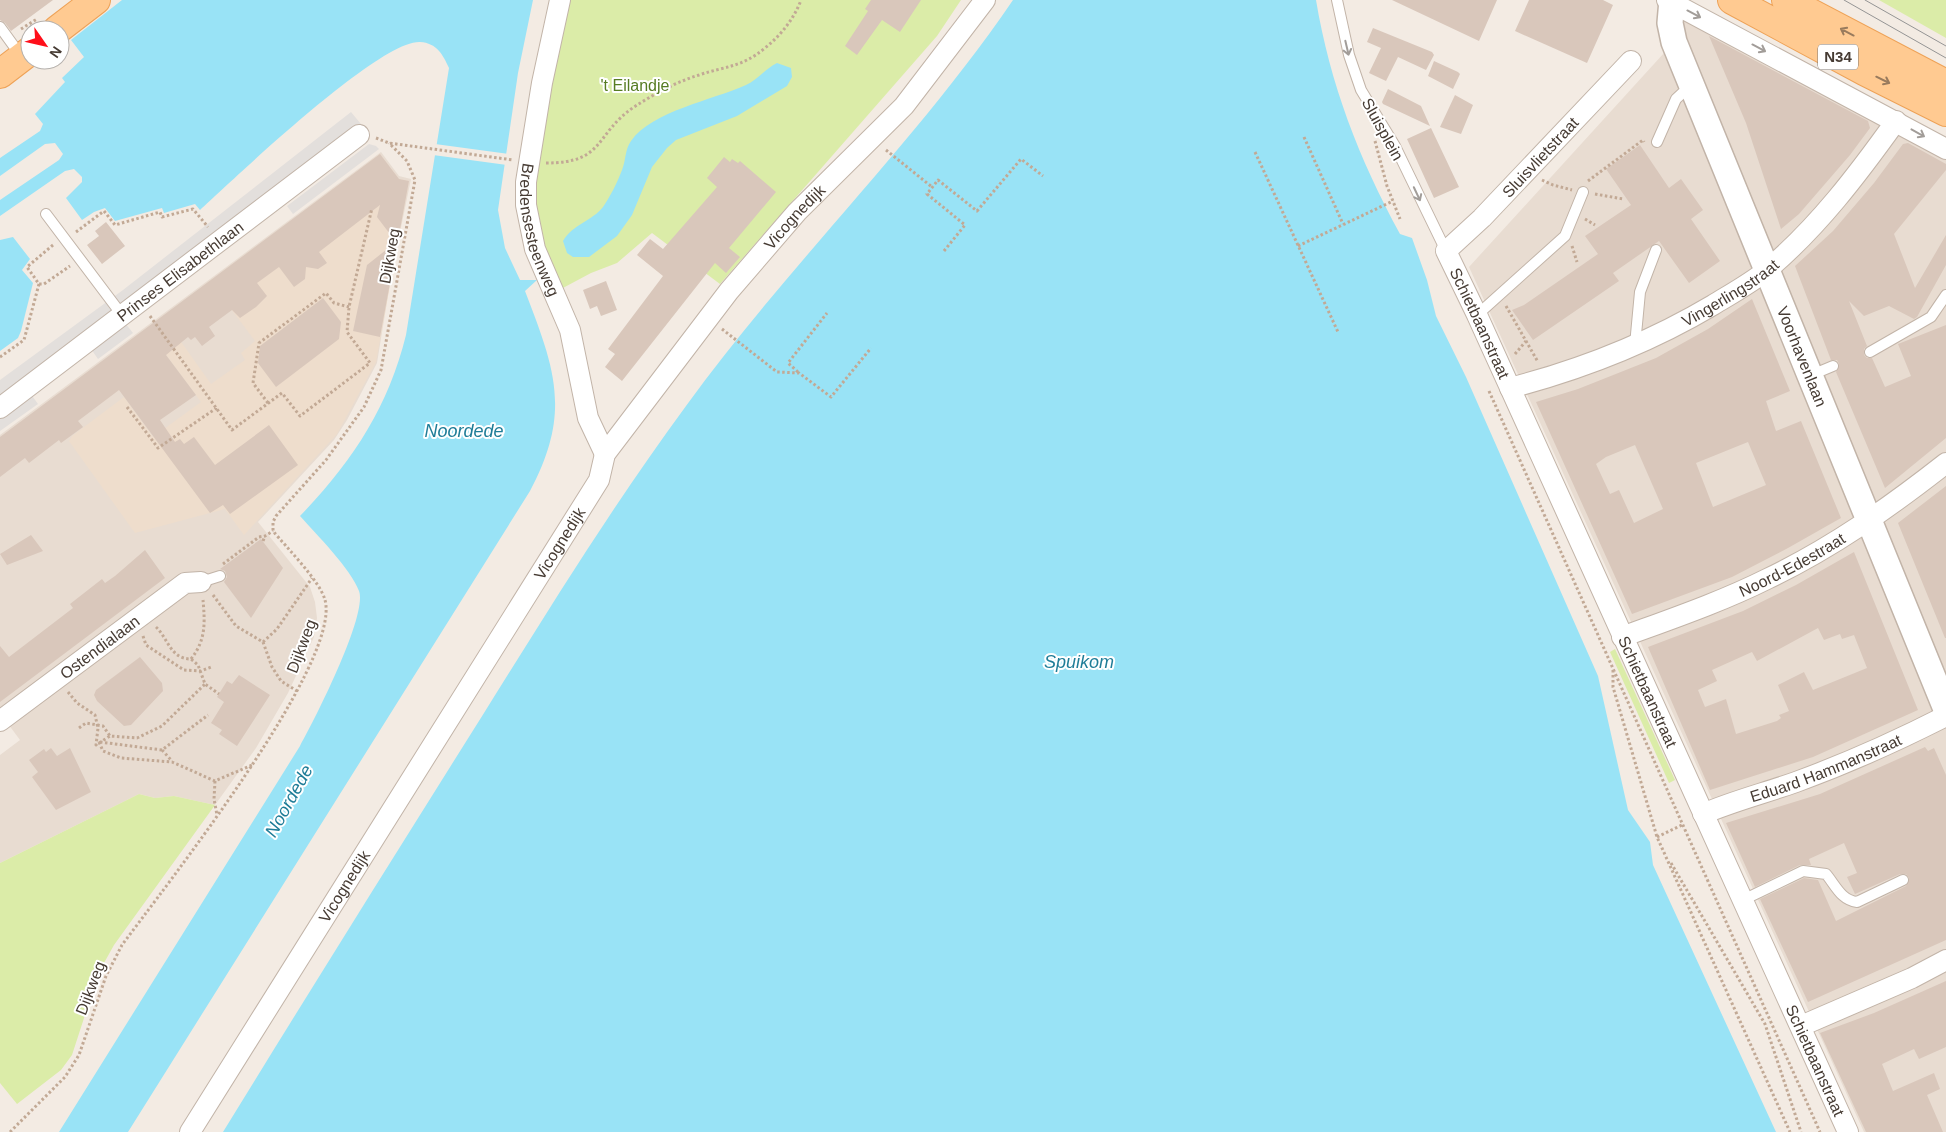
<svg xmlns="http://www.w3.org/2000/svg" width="1946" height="1132" viewBox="0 0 1946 1132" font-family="Arial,sans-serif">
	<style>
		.residential { fill: #e8dcd1 }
		.education { fill: #edc }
		.green { fill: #dbeca8 }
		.parking { fill: #e3dfdc }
		.water { fill: #99e3f6 }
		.pier { fill: #f3ebe3 }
		.building { fill: #d9c7bb; fill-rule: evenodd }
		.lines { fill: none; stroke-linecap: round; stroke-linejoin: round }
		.service-casing { stroke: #c2b4a8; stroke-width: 12 }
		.minor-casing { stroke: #c2b4a8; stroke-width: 22 }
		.tertiary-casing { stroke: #c2b4a8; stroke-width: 28 }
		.primary-casing { stroke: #eea257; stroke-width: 30 }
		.path { stroke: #c2a995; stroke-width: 3; stroke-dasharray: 2.5 2.5; stroke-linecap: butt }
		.service { stroke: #fff; stroke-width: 10 }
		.minor { stroke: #fff; stroke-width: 20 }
		.tertiary { stroke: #fff; stroke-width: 25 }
		.primary { stroke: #ffca91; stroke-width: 28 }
		.tram { stroke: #949494; stroke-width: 1 }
		.oneway { stroke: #a29d99 }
		.oneway2 { stroke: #997b5d }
		.labels { text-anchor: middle; stroke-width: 4; stroke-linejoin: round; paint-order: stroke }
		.shield { fill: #fff; stroke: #7e7670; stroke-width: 1 }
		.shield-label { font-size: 15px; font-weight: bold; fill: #463b33 }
		.park-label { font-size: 16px; fill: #567c22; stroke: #fff }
		.street-label { font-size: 16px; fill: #463b33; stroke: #fff }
		.water-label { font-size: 18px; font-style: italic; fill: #1f7d98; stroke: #fff }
	</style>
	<rect width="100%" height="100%" fill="#f3ebe3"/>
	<!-- residential -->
	<path class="residential" d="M1671,2L1946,149V1132H1864L1469,267L1674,42Z
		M381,152L399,176L411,179L392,271L377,363L347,420L334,440L258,522L310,587L315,602L317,618L314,637L288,693L256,748L215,805L174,796L155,798L139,794L0,863V755L20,740L0,713V435Z"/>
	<!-- education -->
	<path class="education" d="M380,154L399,179L409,181L376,362L337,434L244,535L225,509L135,533L69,441L72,436L124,397L153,437L201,402L147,329L174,332L211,384L245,360L241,353L255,341L210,281Z"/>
	<!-- green -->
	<path class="green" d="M567,0H961L937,36L720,284L652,233L617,263L591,273L561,289L538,239L530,191Z
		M1879,0H1946V38Z
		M1615,649L1675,780L1669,783L1610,652Z
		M139,794L155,798L174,796L215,805L114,945L99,972L72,1055L61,1070L17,1104L0,1083V863Z"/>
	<!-- parking -->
	<path class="parking" d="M351,112L361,124L222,232L0,396V380L123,290Z
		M369,144L376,146L379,149L293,214L287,206Z
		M125,323L133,333L98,359L91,349Z
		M30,393L38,404L0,431V415Z"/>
	<!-- water -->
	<path class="water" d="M122,0H533L518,73L498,210L505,248L520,280H537L525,291C555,369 572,412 530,491L128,1132H59L300,746C314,721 368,615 359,591C351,569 316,534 300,516C352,462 388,408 406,335L449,68C443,55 437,43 420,42C379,40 235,178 200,210L195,204L164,213L162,208L115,221L105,208L94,212L82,220L66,198L82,182V177L74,169L65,171L0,216V200L59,160L63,154L55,143L45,144L0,176V158L40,131L43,124L35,114L65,82L62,78L84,57L71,40Z
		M1013,0H1316C1330,84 1359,159 1400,234L1412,238L1427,280L1436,316L1466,377L1598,676L1628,810L1650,842L1653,865L1776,1132H223C309,992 396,853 484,713C549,609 613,505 686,406C788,265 915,144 1013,0Z
		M777,63L791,68L792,77L787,86L737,116L676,140L667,148L652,167L632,215L617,236L589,257H573L567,253L563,241C573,224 592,221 603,207C610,197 618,181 622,170C626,160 625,149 631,141C652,111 713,100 746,85C757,80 765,69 777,63Z
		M13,237L30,259L22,270L33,283L21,331L18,338L0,351V240Z"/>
	<!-- pier -->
	<path class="pier" d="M435,144L509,154L507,165L433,155Z"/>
	<!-- building -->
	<path class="building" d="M0,0H53L11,31L5,23L0,20Z
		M871,0H921L900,32L882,20L857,55L845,46L868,11L865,9Z
		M1392,0H1497L1479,41Z
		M1529,0H1603L1613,5L1587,63L1515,31Z
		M1373,28L1432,52L1434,55L1426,70L1398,57L1386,81L1369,73L1381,48L1367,42Z
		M1709,36L1868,121L1870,128L1850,155L1799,214L1781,229L1746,123Z
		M1434,61L1458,72L1460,74L1453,89L1428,76Z
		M1388,89L1421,106L1430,126L1383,104L1382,102Z
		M1455,95L1473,105L1461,134L1440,127Z
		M1431,128L1459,187L1434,198L1407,139Z
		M1908,143L1946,164V170L1894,234L1915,288L1946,235V265L1917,317L1914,319L1889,306L1864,316L1849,301L1867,346L1864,349V355L1867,358H1872L1885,387L1911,376L1898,344L1946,325V438L1885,488L1836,372L1839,364L1837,360H1831L1795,266L1833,231L1874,183L1903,144Z
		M1640,145L1669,188L1681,179L1703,210L1691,219L1720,261L1689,283L1659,241L1613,273L1619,281L1533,340L1512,310L1524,305L1598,254L1585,236L1631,205L1606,169Z
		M380,154L399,179L409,181L380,337L353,331L367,265L396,242L377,217L380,205L319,252L327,263L318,269L306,267L305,279L294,287L279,267L257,283L267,296L256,307L240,318L232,310L209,327L215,336L202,346L195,337L191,340L188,337L166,355L196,395L160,420L175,442L180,439L184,444L194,437L215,465L269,425L298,465L230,514L223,505L210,513L119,390L78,421L83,427L61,443L59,440L29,463L25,458L0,477V437Z
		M724,157L730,162L732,159L738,163L740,161L776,192L729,248L740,257L726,273L715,263L622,381L605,367L615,354L608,349L663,276L637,255L650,239L663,249L717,187L707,178Z
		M106,222L125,246L102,264L87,245L99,236L95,231Z
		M606,281L617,310L601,316L597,306L590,309L583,290Z
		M323,298L341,322L339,339L276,387L258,363L260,346Z
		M1752,299L1790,391L1766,401L1776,431L1801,421L1841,518L1788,548L1732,577L1632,614L1536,402L1578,389L1656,358L1708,329ZM1748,442L1766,485L1713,507L1696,463ZM1635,445L1663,509L1634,523L1619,490L1610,494L1596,464L1606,457Z
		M1946,486V638H1945L1898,523Z
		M31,535L43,551L7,565L0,554Z
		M261,539L283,568L251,618L224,582L227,577L225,571L220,569Z
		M145,550L165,578L0,702V646L9,657L73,608L70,604L102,579L105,583L115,576Z
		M1854,552L1918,710L1813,757L1710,790L1648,647L1743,611L1796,585ZM1818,628L1824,640L1840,634L1842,639L1854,635L1867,668L1813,690L1804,672L1778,685L1789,711L1779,715L1781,718L1777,721L1736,734L1726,699L1705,707L1698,690L1717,681L1712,670L1752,652L1757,661Z
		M140,657L162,683L163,691L131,725L124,726L97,701L94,695L96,690Z
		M239,675L270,695L237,746L219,734L222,730L211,723L224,702L217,697L227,681L232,684Z
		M1925,747L1928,751L1934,748L1946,775V940L1808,1002L1760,899L1804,878L1818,880L1836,921L1906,886L1909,878L1906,874H1900L1855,894L1847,877L1857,873L1844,843L1809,859L1811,865H1800L1755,887L1726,823L1820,794Z
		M51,748L57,756L70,748L91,792L56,810L32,777L38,772L29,760L44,749L46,752Z
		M1946,981V1047L1919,1059L1914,1049L1882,1064L1893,1091L1934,1073L1940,1089L1927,1095L1943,1132H1866L1820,1033L1874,1013Z"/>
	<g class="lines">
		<!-- service casing -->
		<g class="service-casing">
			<path id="service" d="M1337,0L1349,55L1361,90L1395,146L1446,251
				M0,27L21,56
				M1657,142L1676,99L1690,86
				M46,214L122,315
				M1477,315L1565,236L1583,192
				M1635,345L1640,292L1656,250
				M1870,352L1931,317L1946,295
				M1809,376L1833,366
				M201,582L220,576
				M1743,900L1803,871L1826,874C1836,886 1841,900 1857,902L1903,880"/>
		</g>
		<!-- minor casing -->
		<g class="minor-casing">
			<g id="minor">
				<path id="s1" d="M560,0L542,83L526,182V205L535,249L570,330L588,418L605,454"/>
				<path d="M1667,0L1946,149"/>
				<path id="s2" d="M1631,61L1482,218L1446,251L1477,315L1848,1132"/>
				<path id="s3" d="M1510,388C1583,369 1649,343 1713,305C1731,294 1751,283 1767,270C1818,227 1858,174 1896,121"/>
				<path id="s4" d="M0,408L359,135"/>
				<path id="s5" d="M1622,637C1671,619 1721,602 1767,579C1832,548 1890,507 1946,463"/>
				<path id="s6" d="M0,721L185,583L201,582"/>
				<path id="s7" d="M1703,814C1733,801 1765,793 1796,782C1848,763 1897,741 1946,716"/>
				<path d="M1801,1026L1912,978L1946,960"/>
				<path id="s8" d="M190,1132L599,480L605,454L729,291L797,212L904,106L985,0"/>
			</g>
		</g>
		<!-- tertiary casing -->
		<g class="tertiary-casing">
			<g id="tertiary">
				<path id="s9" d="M1672,0L1670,23L1674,42L1946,709"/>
			</g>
		</g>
		<!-- primary casing -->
		<g class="primary-casing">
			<path id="primary" d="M1732,0L1864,71L1946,112
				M1786,0L1946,84
				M57,30L96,0
				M0,74L30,51"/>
		</g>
		<!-- path -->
		<path class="path" d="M21,29L37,19
			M1304,137L1343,224
			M376,138L389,143L513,160
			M1375,141L1387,186L1400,219
			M886,150L932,187
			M1255,152L1338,332
			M546,163C606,163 594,134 634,107C654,94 676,82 699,75C725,66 741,68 765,48C781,35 794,19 801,0
			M1542,180L1553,185L1572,190
			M1588,181L1643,140L1644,142
			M1595,194L1623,199
			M1585,219L1595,225
			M76,232L104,211L115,225L160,212L162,217L193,209L208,227
			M53,245L27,267L39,284H44L70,266
			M1298,246L1393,201
			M1572,246L1577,262
			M944,251L965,225L927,194L938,180L977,211L1021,159L1043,176
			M1506,306L1538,362
			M150,316L232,430L282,393L300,416L370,363L347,332L349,307L372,208
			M722,329L777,372L799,373L831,397L871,348
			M1515,354L1526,341
			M0,357L24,340L39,284
			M798,372L788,363L827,313
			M1489,391L1820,1132
			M268,403L253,383L259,343L326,293L334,303L349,307
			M127,407L158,448L218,407
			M263,541L265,536
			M223,564L259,537L265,536L273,531
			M213,595L236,626L263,642L272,667L281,681L297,691
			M156,627C168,638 170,659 191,659L198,665L205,684L219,694
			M143,636L146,645L184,670L201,671L211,667
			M263,642L277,629L312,578
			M191,659C206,640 205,623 203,600
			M1613,670V687L1657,837L1790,1132
			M68,692L77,703L95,715L98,728L96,745L110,736
			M79,728L86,723L103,726L110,736L137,738L162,726L205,684
			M99,742L103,751L121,758L172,762L215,781L252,765
			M100,742L162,750L208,715
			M162,750L172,761
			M215,781L214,799L217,815
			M1657,837L1684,824
			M1671,863L1765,1024L1801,1132
			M10,1132L65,1077L79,1055L106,976L122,945C164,888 342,663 325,600C320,581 286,547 273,531V522L276,516L326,460L364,407L381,370L415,180L407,161L389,143"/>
		<!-- service -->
		<use href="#service" class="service"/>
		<!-- minor -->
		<use href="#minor" class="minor"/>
		<!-- tertiary -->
		<use href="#tertiary" class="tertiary"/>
		<!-- primary -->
		<use href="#primary" class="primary"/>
		<!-- tram -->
		<path class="tram" d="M1844,0L1946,58
			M1865,0L1946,46"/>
	</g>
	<!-- one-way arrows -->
	<defs><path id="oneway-shaft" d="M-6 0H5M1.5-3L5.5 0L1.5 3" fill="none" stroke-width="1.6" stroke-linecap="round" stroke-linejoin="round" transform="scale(1.25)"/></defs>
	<g class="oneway">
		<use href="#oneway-shaft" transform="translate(1694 14) rotate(28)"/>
		<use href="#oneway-shaft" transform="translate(1347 48) rotate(77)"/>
		<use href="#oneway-shaft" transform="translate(1759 48) rotate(28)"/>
		<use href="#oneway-shaft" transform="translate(1918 133) rotate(29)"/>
		<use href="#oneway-shaft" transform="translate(1417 194) rotate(65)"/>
	</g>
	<g class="oneway2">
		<use href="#oneway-shaft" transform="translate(1847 32) rotate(-152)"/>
		<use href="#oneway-shaft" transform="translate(1883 80) rotate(26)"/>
	</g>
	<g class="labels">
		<!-- shield labels -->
		<rect class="shield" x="1818" y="44.5" width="40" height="25" rx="4"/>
		<g class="shield-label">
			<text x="1838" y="62">N34</text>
		</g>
		<!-- park labels -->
		<g class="park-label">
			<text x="635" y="91">'t Eilandje</text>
		</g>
		<!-- street labels -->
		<g class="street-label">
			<text transform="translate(1383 129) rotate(61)" y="6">Sluisplein</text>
			<text transform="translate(1540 157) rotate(-47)" y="6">Sluisvlietstraat</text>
			<text dy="6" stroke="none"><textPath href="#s8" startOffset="1100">Vicognedijk</textPath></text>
			<text dy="6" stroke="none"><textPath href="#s1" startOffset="235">Bredensesteenweg</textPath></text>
			<text transform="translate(389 256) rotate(-80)" y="6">Dijkweg</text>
			<text dy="6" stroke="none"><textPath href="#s4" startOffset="226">Prinses Elisabethlaan</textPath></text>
			<text dy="6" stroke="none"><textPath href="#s3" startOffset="241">Vingerlingstraat</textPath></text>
			<text dy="6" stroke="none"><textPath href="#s2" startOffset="345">Schietbaanstraat</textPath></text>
			<text dy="6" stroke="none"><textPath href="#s9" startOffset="382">Voorhavenlaan</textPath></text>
			<text dy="6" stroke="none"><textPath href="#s8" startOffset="695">Vicognedijk</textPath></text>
			<text dy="6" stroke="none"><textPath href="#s5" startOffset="185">Noord-Edestraat</textPath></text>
			<text transform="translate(301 646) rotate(-69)" y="6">Dijkweg</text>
			<text dy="6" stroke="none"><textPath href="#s6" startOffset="124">Ostendialaan</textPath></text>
			<text dy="6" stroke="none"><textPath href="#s2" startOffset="750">Schietbaanstraat</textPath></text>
			<text dy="6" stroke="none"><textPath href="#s7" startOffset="131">Eduard Hammanstraat</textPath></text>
			<text dy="6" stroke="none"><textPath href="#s8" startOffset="290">Vicognedijk</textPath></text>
			<text transform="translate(90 988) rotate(-69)" y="6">Dijkweg</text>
			<text dy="6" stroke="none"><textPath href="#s2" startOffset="1155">Schietbaanstraat</textPath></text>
		</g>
		<!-- water labels -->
		<g class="water-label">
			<text x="464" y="437">Noordede</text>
			<text x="1079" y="668">Spuikom</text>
			<text transform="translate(289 801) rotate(-61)" y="6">Noordede</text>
		</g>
	</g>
	<!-- north arrow -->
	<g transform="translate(45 45) rotate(124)"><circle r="24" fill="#ffffff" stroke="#b5b1ad"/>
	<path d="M0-4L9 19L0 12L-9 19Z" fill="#ff0f1a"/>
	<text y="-8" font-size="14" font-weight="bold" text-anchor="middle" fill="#463b33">N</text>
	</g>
</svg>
